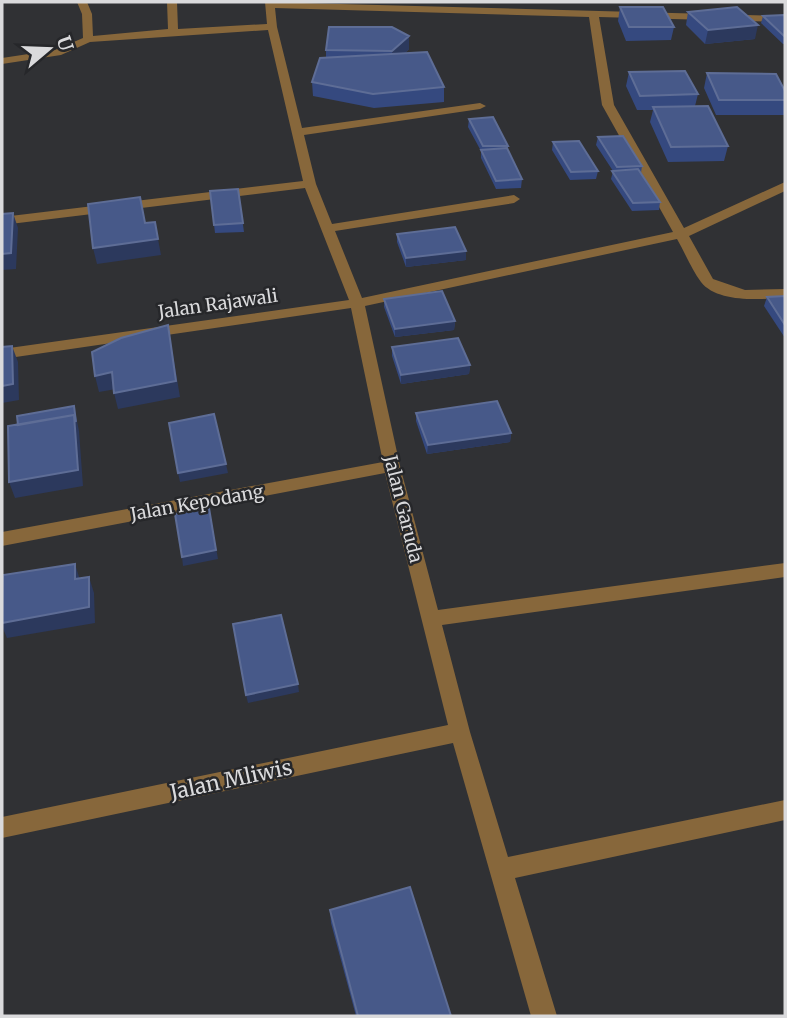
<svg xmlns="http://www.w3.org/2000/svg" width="787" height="1018" viewBox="0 0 787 1018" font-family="Merriweather,serif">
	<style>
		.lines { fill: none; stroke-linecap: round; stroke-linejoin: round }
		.minor { fill: #87673b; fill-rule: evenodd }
		.wall { fill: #35497f }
		.shaded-wall { fill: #2c395d }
		.building { fill: #475989; stroke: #5e6d96; stroke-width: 2 }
		.labels { text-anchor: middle; stroke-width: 5; stroke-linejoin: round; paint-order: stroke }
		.street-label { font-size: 18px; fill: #dadadc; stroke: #26272a }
		.near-street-label { font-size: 21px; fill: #dadadc; stroke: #26272a }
	</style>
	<rect width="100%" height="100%" fill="#303134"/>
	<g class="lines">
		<!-- minor -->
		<path class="minor" d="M77,2H87L92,14L93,36L168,29L167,2H177L178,29L267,24L265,2L785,16V22L599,17L614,105L684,228L785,182V191L689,236L713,279L745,290L785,289V297C763,300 717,303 701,282C692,270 685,253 677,239L365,306L400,466L438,610L785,563V577L442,625L470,732L508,857L785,800V820L515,878L557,1016H531L453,743L2,838V817L448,725L385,473L2,546V532L383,462L351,308L2,359V349L349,300L305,188L2,225V217L303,181L268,30L90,42L61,55L2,64V58L55,50L83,38L82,14ZM275,8L589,17L602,105L673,232L362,298L335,231L514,203L520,199L514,195L332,224L316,184L304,135L480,109L486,106L480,103L302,128L277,27Z"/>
	</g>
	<!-- wall -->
	<path class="wall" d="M620,7L674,27L671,40L626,41L618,21Z
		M688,12L755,39L705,44L686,25Z
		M763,16H785V44H783L761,23Z
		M409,49L405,53L444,87V102L374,108L313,96L312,82L326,57V50Z
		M629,72L698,94L695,106L728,146L724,161L668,162L650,122L653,110H637L626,86Z
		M707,73L785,91V115H716L704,88Z
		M469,119L508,146V150L522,179L521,188L496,189L481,158V151L468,127Z
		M598,137L642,166L641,173L660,202L659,210L632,211L611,179L613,171L596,145Z
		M553,142L598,171L596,179L570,180L552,150Z
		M238,189L244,232L215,233L210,191Z
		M397,234L466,251V260L406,267L397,242Z
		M785,296V338L764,306L767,297Z
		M384,299L455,321L454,330L395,337L384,307Z
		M392,347L470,365L469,374L401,384L392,356Z
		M416,413L511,433L510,442L427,454L416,421Z
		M330,910L451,1016H356L331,923Z"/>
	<!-- shaded-wall -->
	<path class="shaded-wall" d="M758,25L755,39L705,44L708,30Z
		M409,36V49L392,65V51Z
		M13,213L18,228L16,269L2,270V254Z
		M158,239L161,255L97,264L93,248Z
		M466,251V260L406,267V258Z
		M455,321L454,330L395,337V329Z
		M168,325L180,397L118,409L114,393Z
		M12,346L18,362L19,400L2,403V386Z
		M470,365L469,374L401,384V375Z
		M112,372L116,389L99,392L95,376Z
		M74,406L79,431L83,486L15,498L9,482Z
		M511,433L510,442L427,454L428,445Z
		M226,464L228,473L180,482L178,473Z
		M209,508L218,559L183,566L182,557Z
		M75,564L80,580L75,579Z
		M89,577L94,593L95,623L7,638L2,626V623Z
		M298,684L299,692L248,703L246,695Z"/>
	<!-- building -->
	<path class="building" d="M620,7H663L674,27H629Z
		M737,7L758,25L708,30L688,12Z
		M784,15L785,16V37L763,16Z
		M329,27H392L409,36L392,51L326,50Z
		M427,52L444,87L373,94L312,82L320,58Z
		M685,71L698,94L640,96L629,72Z
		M707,73L776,74L785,91V100H719Z
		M708,106L728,146L671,147L653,107Z
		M493,117L508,146H483L469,119Z
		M623,136L642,166L617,167L598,137Z
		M579,141L598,171L571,172L553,142Z
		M507,148L522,179L496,181L481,150Z
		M638,169L660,202L633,203L612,171Z
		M238,189L243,223L214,225L210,191Z
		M140,197L145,223L155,222L158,239L93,248L88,204Z
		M13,213L11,253L2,254V214Z
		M455,227L466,251L406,258L397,234Z
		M442,291L455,321L395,329L384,299Z
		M785,296V325L767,297Z
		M168,325L176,381L114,393L112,372L95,376L92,352L121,338Z
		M458,338L470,365L401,375L392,347Z
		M12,346L13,384L2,386V347Z
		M497,401L511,433L428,445L416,413Z
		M74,406L76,422L74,415L18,425L17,416Z
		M214,414L226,464L178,473L169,423Z
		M74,415L78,470L9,482L8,426Z
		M209,508L216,550L182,557L175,514Z
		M75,564V579L89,577V607L2,623L3,575Z
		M281,615L298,684L246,695L233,624Z
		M410,887L451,1016H358L330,910Z"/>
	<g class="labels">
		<!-- street labels -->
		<g class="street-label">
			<text transform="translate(218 304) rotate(-8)" y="6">Jalan Rajawali</text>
			<text transform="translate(197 503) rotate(-10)" y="6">Jalan Kepodang</text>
			<text transform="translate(403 509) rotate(76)" y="6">Jalan Garuda</text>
		</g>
		<!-- near-street labels -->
		<g class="near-street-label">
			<text transform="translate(231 780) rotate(-12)" y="7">Jalan Mliwis</text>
		</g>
	</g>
	<!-- border -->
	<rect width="787" height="1018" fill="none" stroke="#dadadc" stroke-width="7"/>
	<!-- north arrow -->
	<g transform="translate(49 49) rotate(71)" stroke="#26272a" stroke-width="5" paint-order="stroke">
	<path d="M0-5L12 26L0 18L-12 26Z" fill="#dadadc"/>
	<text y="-10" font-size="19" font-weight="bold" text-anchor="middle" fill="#dadadc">U</text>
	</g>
</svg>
